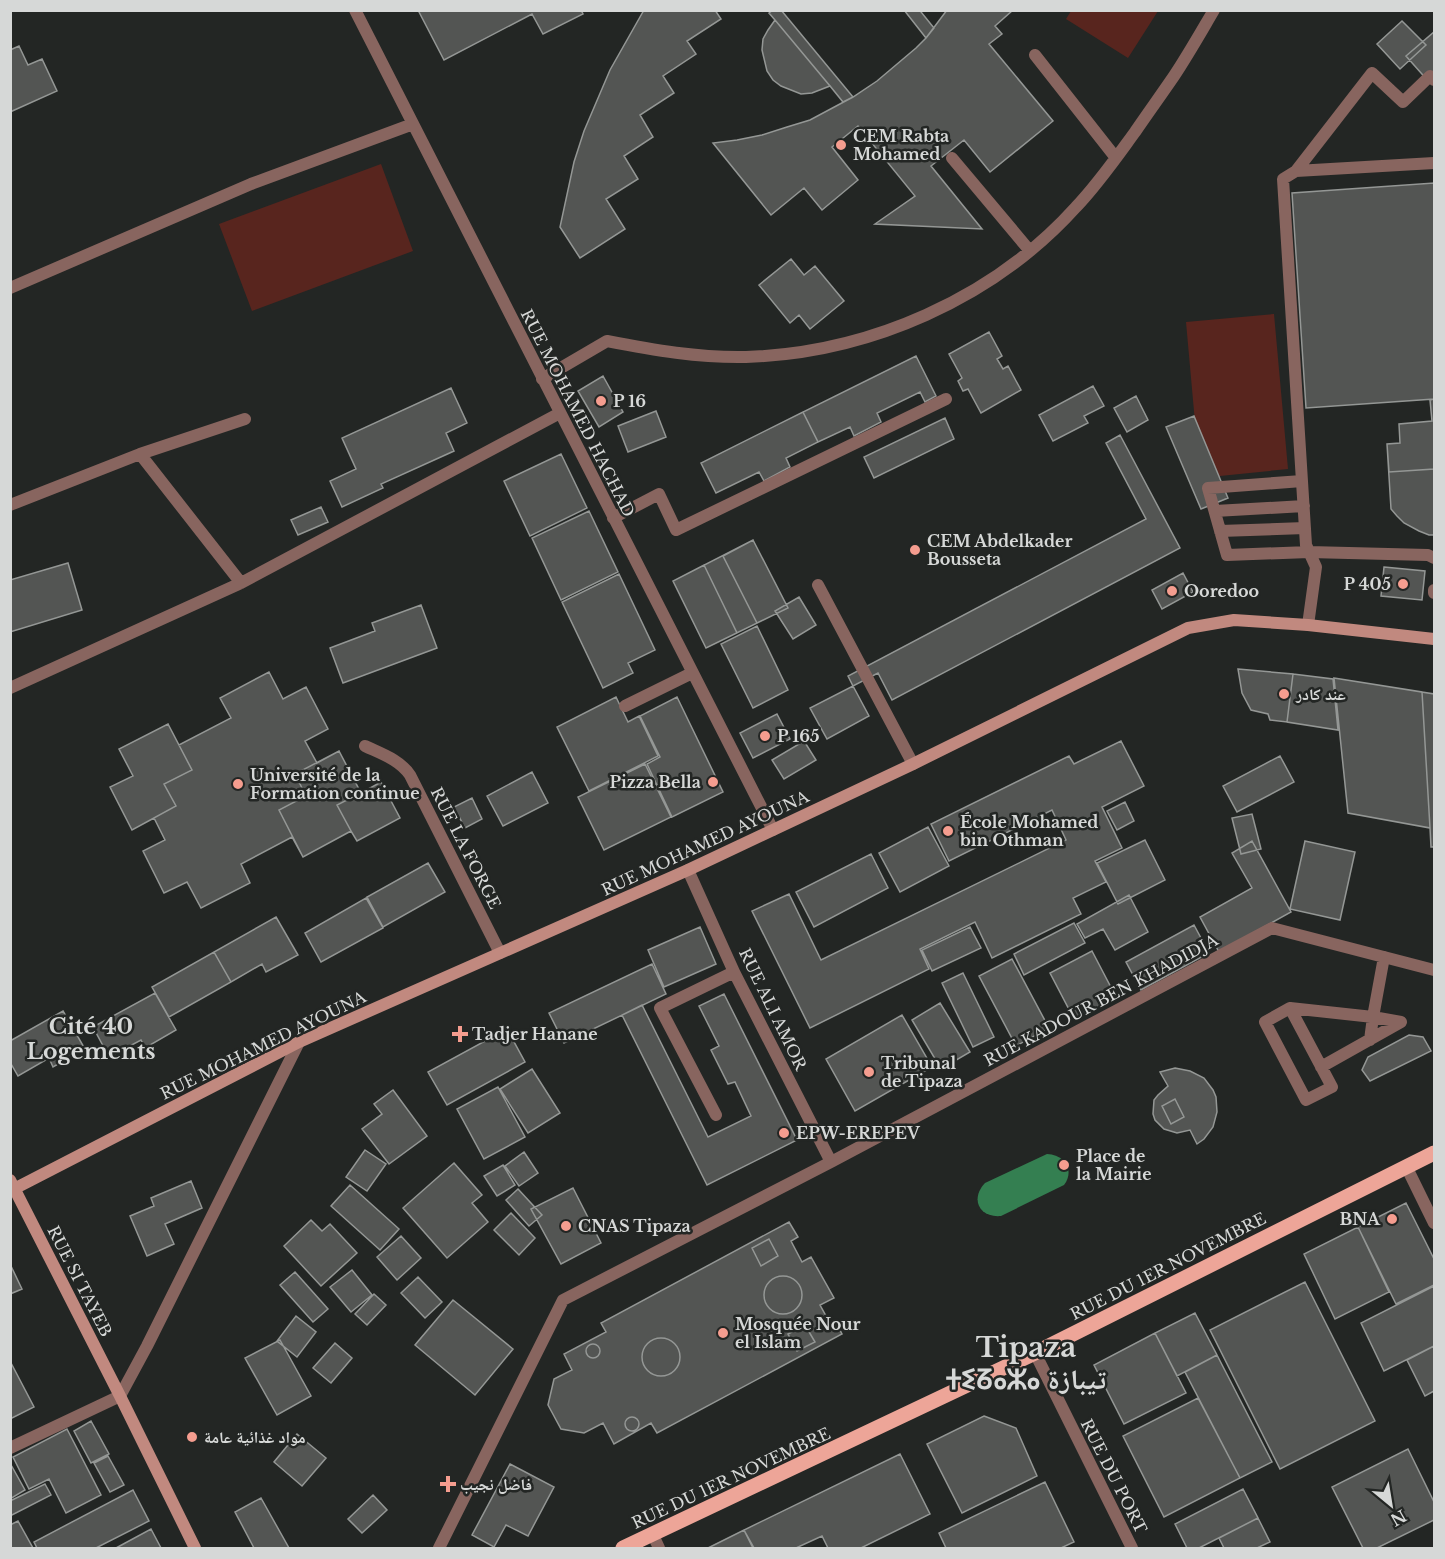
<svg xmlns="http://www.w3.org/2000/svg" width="1445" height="1559" viewBox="0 0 1445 1559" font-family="'Libre Baskerville','Noto Naskh Arabic','Noto Sans Tifinagh',serif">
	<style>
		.green { fill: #58251e }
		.water { fill: #347f51 }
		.building { fill: #535553; stroke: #949795; stroke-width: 1.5 }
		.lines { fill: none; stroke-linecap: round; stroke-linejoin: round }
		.lane { stroke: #88655f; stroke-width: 12 }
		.street { stroke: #88655f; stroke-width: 12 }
		.secondary { stroke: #c1897f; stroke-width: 12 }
		.primary { stroke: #eda598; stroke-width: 15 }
		.poi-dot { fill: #f59d8f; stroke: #232624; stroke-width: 2 }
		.labels { text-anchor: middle; stroke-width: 5; stroke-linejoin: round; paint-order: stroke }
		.poi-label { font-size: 16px; font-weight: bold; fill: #d6d8d7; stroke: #232624; text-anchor: start }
		.street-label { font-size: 16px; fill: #d6d8d7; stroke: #232624 }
		.district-label { font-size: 22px; font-weight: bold; fill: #d6d8d7; stroke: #232624 }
		.town-label { font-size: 28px; font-weight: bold; fill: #d6d8d7; stroke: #232624 }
	</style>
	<rect width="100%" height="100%" fill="#232624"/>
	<!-- green -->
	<path class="green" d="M1071,11V10L1158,11L1128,58L1066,19Z
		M381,164L413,251L252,311L219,224Z
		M1274,314L1288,469L1200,478L1186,322Z"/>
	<!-- water -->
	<path class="water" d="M1047,1154C1065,1155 1075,1170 1064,1185L1001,1216C979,1218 970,1199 985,1183Z"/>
	<!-- building -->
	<path class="building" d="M418,10H581L583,14L543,34L532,14L444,60Z
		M644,10H715L721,19L687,41L696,54L663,76L674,93L640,115L653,137L624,156L638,179L606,199L625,229L580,258L560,227L574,162L584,131L610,70Z
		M773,10H781L853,97L843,102L830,86L812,93L801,94L781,86L773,80L767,71L762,50L763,39L768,30L775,20L769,13Z
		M904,10H922L921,12L934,28L926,38Z
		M947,10H1013L995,26L1002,34L989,44L1053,121L990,172L964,140L931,166L982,229L875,224L915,196L858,126L832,147L858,180L822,210L804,188L771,215L713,143L737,140L762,135L787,127L810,120L853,97L877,81L916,48L926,38Z
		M775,20L830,86L812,93L801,94L781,86L773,80L767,71L762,50L763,39L768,30Z
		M1402,21L1426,45L1400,69L1377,44Z
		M1434,32V78L1429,82L1406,56Z
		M19,46L28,65L42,59L57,91L10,112V50Z
		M1434,183V399L1306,408L1292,193Z
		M791,259L804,275L815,266L844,301L810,329L799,315L790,323L759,285Z
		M989,332L1002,356L997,359L1003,369L1008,366L1021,390L981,413L968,389L963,391L958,381L962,378L949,354Z
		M916,356L936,396L925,402L920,392L877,413L881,422L854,436L850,427L818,442L803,412Z
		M603,376L623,412L599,427L578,391Z
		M1093,386L1104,406L1084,416L1088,423L1053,441L1039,415Z
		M451,388L467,423L446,433L454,451L381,484L383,488L342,507L330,481L356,469L342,438Z
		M1136,396L1148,420L1127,432L1114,408Z
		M1434,399V469L1389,472L1387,444L1400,443L1399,424L1432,421L1430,400Z
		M1434,399V535H1429L1419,531L1404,523L1397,516L1391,509L1387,444L1400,443L1399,424L1432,421L1430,400Z
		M656,411L666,437L628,452L618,426Z
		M803,412L818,442L786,458L790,467L764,481L759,472L716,493L701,463Z
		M1194,416L1228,498L1201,509L1166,427Z
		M945,418L954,439L874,478L864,457Z
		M1120,435L1180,548L892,700L878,673L853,686L848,676L1146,519L1106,443Z
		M561,454L587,508L530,536L504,481Z
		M321,507L328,522L298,535L291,520Z
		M589,511L618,572L561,600L532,538Z
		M753,540L788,608L757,623L723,556Z
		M753,540L788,608L706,648L673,581Z
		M68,563L82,610L10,632V580Z
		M704,565L737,633L706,648L673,581Z
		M1384,567L1425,571L1422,600L1381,596Z
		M1183,573L1193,592L1162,609L1152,590Z
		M619,574L655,650L628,663L633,673L603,688L562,602Z
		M799,597L816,625L793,639L775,611Z
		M421,605L437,648L343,683L330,648L375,631L372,623Z
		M757,626L788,690L753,708L721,644Z
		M1238,669L1293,674L1287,722L1270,720L1268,714L1251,710L1242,693Z
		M269,672L283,699L306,687L328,729L305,741L317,763L339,751L361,793L381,782L400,818L357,841L351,831L303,857L292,837L241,864L250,883L201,908L187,882L164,893L143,851L165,840L154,818L132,830L110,787L133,776L119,749L168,724L179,745L231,718L220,698Z
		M1293,674L1333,679L1338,730L1287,722Z
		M1334,678L1422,692L1430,828L1348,813Z
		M1334,678L1434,694V847H1431L1430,828L1348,813Z
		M853,686L869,716L827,739L810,708Z
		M616,697L628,722L639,716L658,756L589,791L557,727Z
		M677,697L723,792L672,817L647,764L660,757L640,716Z
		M777,714L790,739L753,758L740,733Z
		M168,724L192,770L164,784L176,806L132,830L110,787L133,776L119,749Z
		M804,741L816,760L784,779L772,760Z
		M1121,741L1144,786L1102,807L1122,848L1095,861L1106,882L1073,898L1081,914L992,958L975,922L920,949L929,969L810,1028L752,911L789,894L821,960L1066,840L1052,810L949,861L931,824L1069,756L1074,764Z
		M339,751L361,793L337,805L351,831L303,857L279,810L306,796L295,774Z
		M1280,756L1294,782L1237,812L1223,786Z
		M645,764L671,817L604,850L578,797Z
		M532,772L548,803L503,826L487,796Z
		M472,798L482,819L465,828L454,807Z
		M1125,802L1134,821L1117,830L1107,811Z
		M1252,814L1261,849L1241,854L1232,818Z
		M928,827L949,866L900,892L879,853Z
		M1145,840L1165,880L1118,904L1097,863Z
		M1252,841L1291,912L1219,952L1200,917L1252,888L1232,853Z
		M1305,841L1355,852L1340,920L1290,909Z
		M871,854L888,888L814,927L796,892Z
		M428,863L445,892L383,927L367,897Z
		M1129,895L1148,932L1115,950L1103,929L1085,938L1077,924Z
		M366,898L383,928L321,962L305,933Z
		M276,917L298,955L266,972L262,964L231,982L214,952Z
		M1074,923L1085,943L1024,975L1014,954Z
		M1194,925L1209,953L1141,990L1126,962Z
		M700,927L716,964L664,987L648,950Z
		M970,927L981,948L932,971L922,950Z
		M1092,951L1116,997L1074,1019L1050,973Z
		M214,952L231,982L169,1017L152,987Z
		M1012,959L1049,1028L1016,1046L979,976Z
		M652,964L666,994L564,1043L549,1013Z
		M963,973L994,1037L973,1047L942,983Z
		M155,993L176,1030L145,1048L141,1040L109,1057L93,1027Z
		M724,994L797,1140L707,1185L622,1015L642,1005L708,1137L751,1116L735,1082L728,1084L711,1050L719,1046L699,1006Z
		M940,1003L970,1052L941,1069L912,1020Z
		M63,1011L85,1049L53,1067L49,1058L18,1076L10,1062V1041Z
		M902,1015L932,1067L855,1111L826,1059Z
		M507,1029L525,1062L447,1105L428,1072Z
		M1409,1035L1423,1037L1431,1051L1370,1081L1362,1070L1368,1057Z
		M1175,1068L1190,1071L1204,1078L1213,1090L1216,1097L1217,1112L1213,1127L1204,1139L1197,1144L1190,1130L1177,1133L1164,1129L1155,1120L1153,1114L1154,1100L1158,1095L1168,1086L1160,1072Z
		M532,1069L560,1113L528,1133L500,1089Z
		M498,1087L525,1137L484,1159L457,1109Z
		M393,1090L427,1136L389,1164L362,1129L382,1114L374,1104Z
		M1175,1099L1184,1117L1171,1124L1162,1106Z
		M365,1150L386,1164L367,1191L346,1177Z
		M524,1152L538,1173L519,1186L505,1166Z
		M454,1163L482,1195L472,1203L488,1222L447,1258L403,1208Z
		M503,1165L515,1185L497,1196L484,1176Z
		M191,1181L202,1208L165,1224L174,1244L147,1256L130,1216L154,1206L151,1198Z
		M350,1185L399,1229L380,1250L331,1206Z
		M573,1188L601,1243L561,1264L531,1209Z
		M518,1189L542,1215L529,1226L506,1200Z
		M1406,1203L1434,1259V1285L1396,1304L1358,1227Z
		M511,1213L535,1238L519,1255L494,1230Z
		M311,1220L322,1231L330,1224L357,1253L321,1286L284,1246Z
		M789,1222L798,1237L791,1241L802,1262L811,1257L834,1298L820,1305L830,1323L835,1321L842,1334L657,1433L651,1423L614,1444L603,1423L584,1433L561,1429L548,1405L554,1379L572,1370L564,1354L606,1332L601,1323Z
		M1358,1227L1389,1292L1335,1319L1304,1254Z
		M401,1236L421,1258L397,1280L377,1257Z
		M769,1239L778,1256L761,1266L752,1248Z
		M10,1264L22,1289L10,1294Z
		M352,1270L372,1295L351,1312L330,1287Z
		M295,1272L328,1309L313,1322L280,1285Z
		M764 1295a19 19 0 1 1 38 0a19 19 0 1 1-38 0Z
		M418,1277L442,1302L425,1318L401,1293Z
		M1305,1282L1375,1421L1280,1469L1210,1330Z
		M1434,1286V1346L1384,1371L1361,1323Z
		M374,1294L386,1305L367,1325L355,1314Z
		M453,1300L513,1349L475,1395L415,1345Z
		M1195,1313L1217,1355L1177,1376L1155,1333Z
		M296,1316L316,1332L297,1357L277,1341Z
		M805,1325L815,1342L797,1351L788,1334Z
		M1155,1333L1186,1393L1124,1424L1094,1365Z
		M642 1357a19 19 0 1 1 38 0a19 19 0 1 1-38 0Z
		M280,1340L311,1396L277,1415L245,1358Z
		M335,1343L352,1358L331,1383L313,1368Z
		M586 1351a7 7 0 1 1 14 0a7 7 0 1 1-14 0Z
		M1434,1346V1391L1425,1396L1407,1360Z
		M1217,1355L1272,1462L1240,1478L1185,1372Z
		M10,1361L34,1407L10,1419Z
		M1198,1398L1240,1478L1164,1517L1123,1436Z
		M984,1416L1016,1428L1037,1476L962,1513L927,1444Z
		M625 1424a7 7 0 1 1 14 0a7 7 0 1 1-14 0Z
		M91,1421L109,1454L91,1463L74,1431Z
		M67,1429L101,1495L66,1513L49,1479L29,1489L13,1457Z
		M297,1434L326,1458L302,1486L274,1462Z
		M1408,1449L1434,1502V1520L1377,1548H1363L1332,1487Z
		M900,1454L930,1514L861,1548H828L822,1536L796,1548H753L744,1530Z
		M108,1456L124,1485L110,1492L94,1463Z
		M10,1463L25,1490L10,1499Z
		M510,1464L554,1487L528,1536L506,1525L494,1547L472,1535Z
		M1045,1482L1074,1542L1061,1548H946L939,1533Z
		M45,1484L51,1495L10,1516V1501Z
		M1243,1489L1258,1518L1199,1548H1187L1175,1524Z
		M133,1490L149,1521L96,1548H37L34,1542Z
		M373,1495L387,1510L362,1533L348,1519Z
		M261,1498L289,1548H254L235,1512Z
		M1258,1518L1270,1542L1257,1548H1224L1219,1538Z
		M18,1521L33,1548H10V1525Z
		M151,1529L161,1548H116Z
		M744,1530L754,1548H708Z"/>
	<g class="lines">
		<!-- lane -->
		<path class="lane" d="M818,585L913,764"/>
		<!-- street -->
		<path class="street" d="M355,10L773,830
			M1035,55L1116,158
			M952,158L1030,251
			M1296,171L1434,163
			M10,288L251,184L413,124
			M542,379L607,341C653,350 699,358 746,357C869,353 993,299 1076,207C1098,184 1116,158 1135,132C1148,113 1161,95 1174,76C1188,55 1201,32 1214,10
			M140,454L241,583
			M1302,481L1208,488L1227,555L1309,552L1428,555L1434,558
			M10,505L140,454L245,419
			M1215,511L1304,506
			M613,518L659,494L676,530L946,399
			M1220,531L1305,528
			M1434,590V593
			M1308,625L1316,567L1306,545L1283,179L1296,171L1372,73L1403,102L1430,76L1434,80
			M10,688L241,583L560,413
			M625,706L692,673
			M365,746C382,754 400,760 410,775L500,953
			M688,870L734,972L831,1162
			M1290,1008L1332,1087L1306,1100L1265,1022L1290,1008L1373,1017L1384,957
			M1321,1067L1401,1022L1373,1017L1370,1040
			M716,1115L660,1008L734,972
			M1406,1166L1434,1223
			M1035,1353L1132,1548
			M10,1448L120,1396L147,1346L299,1042
			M653,1535L659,1548
			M439,1548L563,1300L831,1162L1272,928L1434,970"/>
		<!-- secondary -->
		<path class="secondary" d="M10,1180L120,1396L195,1548
			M10,1191L299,1042L688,870L913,764L1188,628L1234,620L1308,625L1434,639"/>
		<!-- primary -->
		<path class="primary" d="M623,1548L1035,1353L1434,1153"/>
	</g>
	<!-- markers -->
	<g class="poi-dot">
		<circle cx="841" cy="145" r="6"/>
		<circle cx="601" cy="401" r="6"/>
		<circle cx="915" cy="550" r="6"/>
		<circle cx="1403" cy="584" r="6"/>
		<circle cx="1172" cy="591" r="6"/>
		<circle cx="1284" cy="694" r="6"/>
		<circle cx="765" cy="736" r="6"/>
		<circle cx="713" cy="782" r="6"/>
		<circle cx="238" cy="784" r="6"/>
		<circle cx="948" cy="831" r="6"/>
		<path d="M457 1025h6v6h6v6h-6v6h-6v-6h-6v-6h6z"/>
		<circle cx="869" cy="1072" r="6"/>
		<circle cx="784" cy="1133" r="6"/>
		<circle cx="1064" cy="1165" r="6"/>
		<circle cx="1392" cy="1219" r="6"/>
		<circle cx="566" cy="1226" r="6"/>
		<circle cx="723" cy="1333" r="6"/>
		<circle cx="192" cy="1437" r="6"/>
		<path d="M445 1475h6v6h6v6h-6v6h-6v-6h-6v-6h6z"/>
	</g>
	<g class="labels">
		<!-- poi labels -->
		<g class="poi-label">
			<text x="853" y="142">CEM Rabta<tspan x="853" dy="18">Mohamed</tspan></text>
			<text x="613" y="407">P 16</text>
			<text x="927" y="547">CEM Abdelkader<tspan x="927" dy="18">Bousseta</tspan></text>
			<text x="1391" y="590" text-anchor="end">P 405</text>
			<text x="1184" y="597">Ooredoo</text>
			<text x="1296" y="700">عند كادر</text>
			<text x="777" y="742">P 165</text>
			<text x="250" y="781">Université de la<tspan x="250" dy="18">Formation continue</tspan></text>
			<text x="701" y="788" text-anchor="end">Pizza Bella</text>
			<text x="960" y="828">École Mohamed<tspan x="960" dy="18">bin Othman</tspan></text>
			<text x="472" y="1040">Tadjer Hanane</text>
			<text x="881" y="1069">Tribunal<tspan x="881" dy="18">de Tipaza</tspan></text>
			<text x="796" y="1139">EPW-EREPEV</text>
			<text x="1076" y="1162">Place de<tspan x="1076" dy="18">la Mairie</tspan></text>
			<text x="1380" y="1225" text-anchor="end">BNA</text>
			<text x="578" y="1232">CNAS Tipaza</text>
			<text x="735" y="1330">Mosquée Nour<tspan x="735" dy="18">el Islam</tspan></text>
			<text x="204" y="1443">مواد غذائية عامة</text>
			<text x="460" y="1490">فاضل نجيب</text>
		</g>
		<!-- street labels -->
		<g class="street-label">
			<text transform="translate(578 413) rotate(63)" y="6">RUE MOHAMED HACHAD</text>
			<text transform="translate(705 843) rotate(-25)" y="6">RUE MOHAMED AYOUNA</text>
			<text transform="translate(466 848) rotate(63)" y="6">RUE LA FORGE</text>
			<text transform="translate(1101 1000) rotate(-28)" y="6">RUE KADOUR BEN KHADIDJA</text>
			<text transform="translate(773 1009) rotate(64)" y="6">RUE ALI AMOR</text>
			<text transform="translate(263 1045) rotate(-26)" y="6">RUE MOHAMED AYOUNA</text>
			<text transform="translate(1168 1266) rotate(-27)" y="6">RUE DU 1ER NOVEMBRE</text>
			<text transform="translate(80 1281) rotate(63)" y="6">RUE SI TAYEB</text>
			<text transform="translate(1114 1476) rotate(63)" y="6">RUE DU PORT</text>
			<text transform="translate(731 1478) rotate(-25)" y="6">RUE DU 1ER NOVEMBRE</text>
		</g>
		<!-- district labels -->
		<g class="district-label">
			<text x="91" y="1034">Cité 40<tspan x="91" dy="25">Logements</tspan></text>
		</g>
		<!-- town labels -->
		<g class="town-label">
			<text x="1026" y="1357">Tipaza<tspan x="1026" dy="32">ⵜⵉⵒⴰⵣⴰ تيبازة</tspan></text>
		</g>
	</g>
	<!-- border -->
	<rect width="1445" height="1559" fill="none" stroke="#d6d8d7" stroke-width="24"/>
	<!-- north arrow -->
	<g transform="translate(1391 1505) rotate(150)" stroke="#232624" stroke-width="4.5" paint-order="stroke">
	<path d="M0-4.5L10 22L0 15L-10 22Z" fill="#d6d8d7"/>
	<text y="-9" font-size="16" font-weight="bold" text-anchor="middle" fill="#d6d8d7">N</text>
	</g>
</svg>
